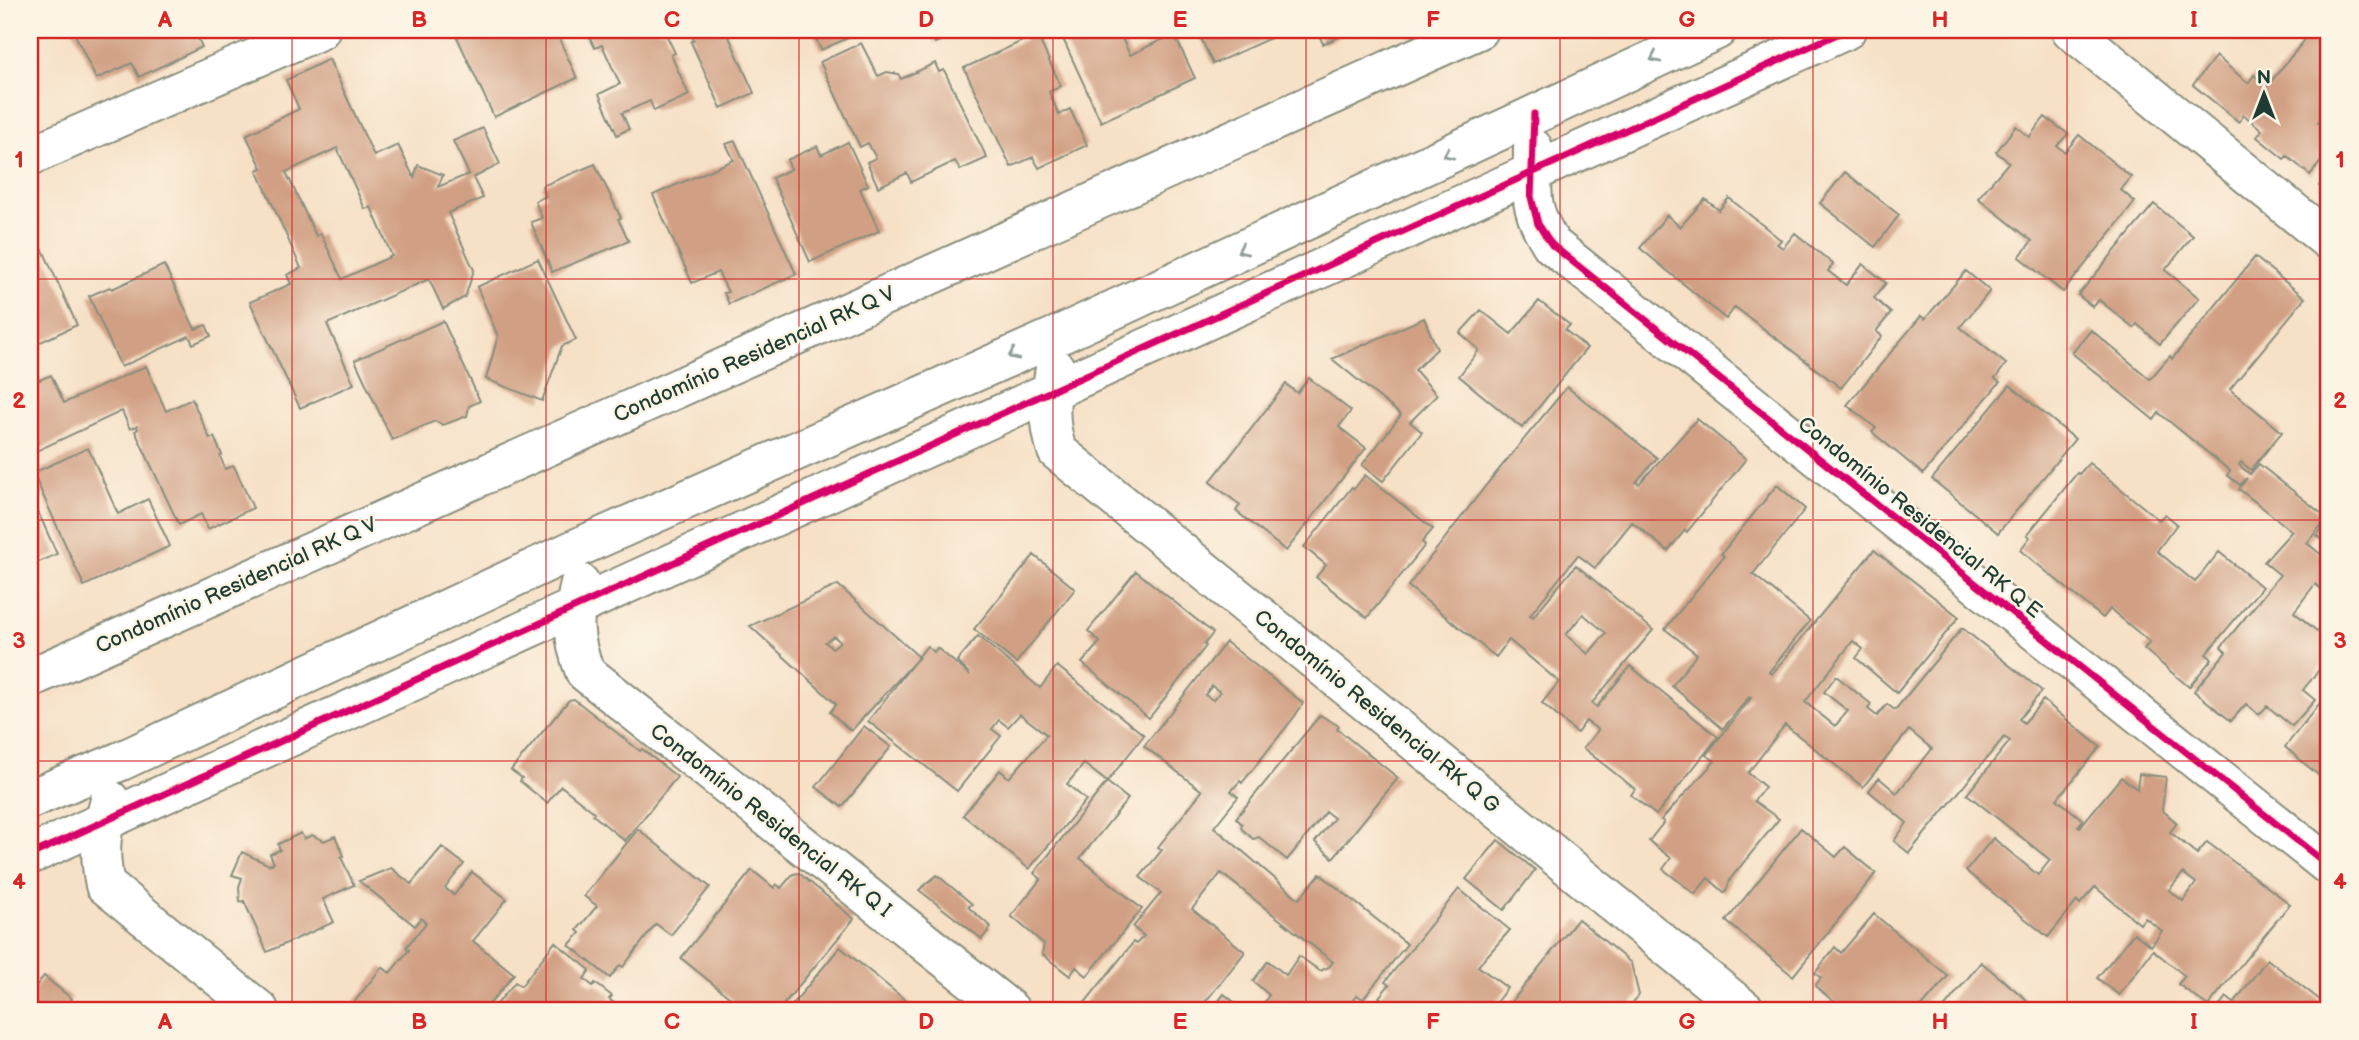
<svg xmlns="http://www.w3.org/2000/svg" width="2359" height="1040" viewBox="0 0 2359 1040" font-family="'Balsamiq Sans',sans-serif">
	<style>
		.building { fill: #d1a084; fill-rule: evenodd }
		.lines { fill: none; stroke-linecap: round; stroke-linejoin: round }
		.minor-casing { stroke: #8a8e7d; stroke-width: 42 }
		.minor { stroke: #fff; stroke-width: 38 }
		.cycleway-casing { stroke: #fcf5e5; stroke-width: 11 }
		.cycleway { stroke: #d6006c; stroke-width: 7 }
		.oneway { stroke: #8f9e9a }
		.grid { fill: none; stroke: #d62828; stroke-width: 2; stroke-opacity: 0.55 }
		.labels { text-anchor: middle; stroke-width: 5; stroke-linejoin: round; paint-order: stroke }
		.street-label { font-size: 21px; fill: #1f3d34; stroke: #fcf5e5 }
		.neatline { fill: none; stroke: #d62828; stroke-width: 2.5 }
		.grid-label { font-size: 23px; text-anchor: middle; font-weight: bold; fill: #d62828 }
	</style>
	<rect width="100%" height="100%" fill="#fcf5e5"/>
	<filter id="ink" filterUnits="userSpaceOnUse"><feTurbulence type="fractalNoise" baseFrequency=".0143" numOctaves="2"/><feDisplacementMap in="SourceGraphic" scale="14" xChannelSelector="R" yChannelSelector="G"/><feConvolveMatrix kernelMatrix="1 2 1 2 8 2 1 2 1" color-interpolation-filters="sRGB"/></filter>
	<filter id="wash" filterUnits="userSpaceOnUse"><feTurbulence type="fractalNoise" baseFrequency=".00686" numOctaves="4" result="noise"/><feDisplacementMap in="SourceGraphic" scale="28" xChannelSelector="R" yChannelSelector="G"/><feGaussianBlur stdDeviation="1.57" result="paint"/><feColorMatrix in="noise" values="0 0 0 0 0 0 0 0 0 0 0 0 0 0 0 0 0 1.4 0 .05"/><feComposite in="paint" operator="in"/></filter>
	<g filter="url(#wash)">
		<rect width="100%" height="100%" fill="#f6e0c6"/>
		<g id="blocks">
			<!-- building -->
			<path class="building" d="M73,30H125L126,31L194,30L202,47L139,77L132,63L96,79Z
				M471,30H565L557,34L577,78L494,117L457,37Z
				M586,30H664L675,53L671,55L689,95L654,111L650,101L622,113L629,129L617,135L599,94L620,84L602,45L595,48Z
				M689,30H726L754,93L721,108L691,42L694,40Z
				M812,30H866L821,50Z
				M929,30H964L935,43Z
				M1028,30H1053L1038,37L1061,86L1049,92L1059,115L1070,109L1087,145L1039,168L1033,157L1011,167L964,68L1031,37Z
				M1059,30H1118L1130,55L1174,34L1195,78L1101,122Z
				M1197,30H1288L1213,64Z
				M1317,30H1355L1323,44Z
				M2300,30H2329V108L2318,122L2329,131V152L2310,175L2287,156L2284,159L2257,137L2262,130L2244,115L2239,122L2193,85L2216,56L2248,83L2254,75L2267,86L2308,36Z
				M861,43L878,76L887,72L898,74L901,79L935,63L939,72L944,70L987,158L960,170L955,161L911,182L907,173L878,187L867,162L876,158L868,143L860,147L820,62Z
				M329,59L374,156L398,145L414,178L418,165L443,175L438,187L469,174L453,141L483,128L500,164L473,178L483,198L448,213L474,270L465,297L443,309L429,279L327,324L354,384L300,408L250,302L291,284L287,275L301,268L257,170L262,168L246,135L299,109L286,80ZM337,148L365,209L371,207L392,256L342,279L321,234L316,236L286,172Z
				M2045,117L2068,134L2057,146L2065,152L2079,135L2131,177L2121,190L2135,202L2063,292L2019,257L2032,241L1978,198L2009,162L1996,152L2016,126L2029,137Z
				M735,141L796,274L729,304L724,293L728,292L718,272L692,283L653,195L734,160L726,144Z
				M848,142L868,185L860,189L879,231L810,262L772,178L791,169L787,160L817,146L821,155Z
				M595,164L621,218L618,219L629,241L552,272L531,222L542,218L535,201L546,196L542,186Z
				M1845,172L1899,215L1875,247L1820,203Z
				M2329,174V195L2319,186Z
				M1729,198L1781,240L1777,244L1783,248L1795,233L1833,264L1828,271L1846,285L1863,264L1886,283L1874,298L1891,313L1876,331L1882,336L1841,388L1735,307L1726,319L1640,248L1667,215L1680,227L1705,199L1719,210Z
				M2154,204L2193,236L2165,270L2199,298L2160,344L2137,324L2134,328L2099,300L2093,307L2078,295Z
				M32,232L41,251L43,250L77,325L30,347V234Z
				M2255,257L2305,298L2230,389L2282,432L2251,470L2241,462L2239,465L2250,474L2259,464L2327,518L2307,543L2329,561V589L2326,593L2315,584L2294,612L2329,641V657L2303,690L2315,700L2292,726L2267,706L2259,715L2246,704L2231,721L2194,691L2226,652L2221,647L2280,575L2264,562L2292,531L2239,489L2247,478L2240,485L2227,475L2230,471L2159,413L2154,420L2072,353L2091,330L2150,379L2170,356L2172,359Z
				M538,259L576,340L562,346L542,401L486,379L498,336L477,287Z
				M164,265L195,329L206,325L211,336L193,344L189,336L121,367L89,296L110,287L112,289Z
				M1966,271L1990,291L1960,327L2006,364L1995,379L2000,382L1923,474L1872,432L1876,428L1847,405L1921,316L1925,319Z
				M1539,301L1570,325L1565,330L1587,348L1522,428L1459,376L1479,350L1460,333L1481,310L1511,334Z
				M1424,318L1437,349L1415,370L1437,395L1410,422L1422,432L1383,481L1362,465L1401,415L1332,359Z
				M443,321L480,401L469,406L467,416L443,425L435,421L392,440L355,360Z
				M146,366L166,411L192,399L210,439L214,437L222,455L220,456L225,469L234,466L253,508L208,529L201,514L179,525L135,431L138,429L137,426L130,429L122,411L30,454V384L51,375L64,403Z
				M1309,378L1351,411L1339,427L1366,448L1286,551L1236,511L1240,505L1210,482L1286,384L1297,393Z
				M2010,385L2075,439L1998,533L1932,479Z
				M1567,387L1657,458L1636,482L1639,484L1697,419L1746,459L1687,532L1685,530L1668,551L1632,522L1595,568L1578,555L1530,615L1533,617L1576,565L1653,630L1592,703L1597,707L1630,666L1718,737L1656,815L1631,795L1635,789L1583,748L1598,730L1586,721L1577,733L1542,703L1559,682L1509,640L1496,657L1408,586L1487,484ZM1583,614L1606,633L1588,654L1566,635Z
				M88,448L118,514L148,499L170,546L84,586L33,473Z
				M2089,463L2159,520L2165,514L2177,524L2157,551L2195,582L2219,552L2262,587L2206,654L2212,659L2189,687L2144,649L2150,642L2110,609L2103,618L2020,550L2030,537L2027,535L2077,473L2079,474Z
				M1365,475L1433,529L1422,542L1425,545L1367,618L1316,577L1326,565L1304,547L1352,487L1354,489Z
				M1777,485L1805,509L1753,574L1810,621L1769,672L1772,674L1874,550L1959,617L1897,693L1856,658L1863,649L1853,641L1805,702L1835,726L1848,711L1824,692L1836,676L1871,704L1868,709L1877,716L1887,704L1895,710L1962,628L2042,691L2019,719L2024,723L2043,700L2100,747L2057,799L2083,820L2078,826L2080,827L2121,777L2137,789L2139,774L2166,777L2162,810L2177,823L2170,832L2197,854L2207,842L2290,904L2208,1006L2178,984L2185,976L2153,950L2119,995L2097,978L2134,933L2151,946L2162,931L2145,918L2140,924L2095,887L2080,904L2077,901L2048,937L1966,871L1993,838L2038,875L2050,860L1967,794L2010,741L2004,737L1909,853L1894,841L1907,823L1869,791L1879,778L1897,793L1932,749L1909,730L1863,787L1785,725L1748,773L1765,787L1754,801L1779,819L1731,878L1725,893L1708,878L1695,894L1663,869L1671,858L1649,841L1664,822L1661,820L1715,761L1706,755L1751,698L1749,697L1723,729L1672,686L1697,654L1665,629L1724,556L1721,554ZM2183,873L2196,883L2183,901L2169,890Z
				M30,494L57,554L30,566Z
				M2329,520V545L2317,535Z
				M1034,555L1075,589L1016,663L974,629Z
				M1136,571L1213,633L1204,645L1206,646L1149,718L1082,663L1100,642L1088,631Z
				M838,585L919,657L851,731L830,712L836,704L750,626ZM834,636L840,642L832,648L825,642Z
				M978,636L1040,688L1057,666L1144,735L1107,782L1128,799L1080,858L1142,909L1087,976L1076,967L1070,976L1042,954L1044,944L1011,916L1041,879L1034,873L1107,782L1084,764L1067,784L1086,800L1029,869L963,815L1000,770L1009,778L1047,735L1020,714L1008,727L999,720L992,729L1001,736L957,791L868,721L927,646L934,652L937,648L970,675L957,661Z
				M1226,642L1303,703L1295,716L1242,783L1240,781L1231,791L1238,797L1214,827L1299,899L1320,874L1407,944L1363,999L1357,995L1345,1010H1212L1224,994L1243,1009L1264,1003L1269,995L1253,981L1268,961L1286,975L1299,956L1320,971L1329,967L1333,962L1221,873L1192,909L1245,952L1199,1010H1090L1083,1005L1132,944L1133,942L1136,944L1144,936L1133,927L1161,893L1140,877L1162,850L1158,847L1202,791L1144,746ZM1212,686L1220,692L1213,700L1205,695Z
				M2327,694L2329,696V784L2285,747Z
				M574,699L640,751L642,749L677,777L625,841L593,815L594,812L561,786L547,803L520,781L522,778L511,770L569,700Z
				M1320,715L1339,726L1337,729L1398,778L1333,858L1315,842L1334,818L1326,812L1287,860L1259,837L1253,839L1241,828L1242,824L1236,818Z
				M864,726L891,747L842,807L816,787Z
				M1801,828L1836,857L1845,847L1876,873L1793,976L1726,921Z
				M638,829L710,887L671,935L656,924L623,967L620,965L610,978L569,945L580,933L577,930L597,906L584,896Z
				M301,833L304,839L312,835L324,841L335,836L344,856L341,857L354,885L323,899L334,922L267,952L244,901L240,902L239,887L242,878L232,875L242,852L269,865L274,863L270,854L280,850L278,844Z
				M1498,840L1535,870L1504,910L1466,879Z
				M442,847L464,864L445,888L454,895L472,872L507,899L473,941L514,974L485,1010H348L382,967L390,973L409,950L406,947L426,923L421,918L415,926L359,881L391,868L411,884Z
				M752,870L774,888L776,884L781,888L793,874L799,873L854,919L779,1010H745L681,958Z
				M937,875L972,904L968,907L991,927L982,939L919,890Z
				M1459,889L1510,930L1478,966L1507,988L1490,1010H1396L1379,997L1389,985L1385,982Z
				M1874,914L1948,976L1919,1010H1844L1815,986L1821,978L1815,973L1835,947L1841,953Z
				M1578,919L1631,963L1639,995L1627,1010H1505Z
				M555,942L590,970L584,979L593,986L595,983L612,996L609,999L623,1010H492L515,982L521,986Z
				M840,947L915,1008L914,1010H788Z
				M2267,959L2329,1007V1010H2216L2226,997L2234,1003Z
				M1981,962L2027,1000L2025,1003L2035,1010H1942Z
				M44,976L72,999L64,1010H30V994Z
				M1368,1003L1378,1010H1363Z"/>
		</g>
	</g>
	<g filter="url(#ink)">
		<use href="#blocks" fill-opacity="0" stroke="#8a8e7d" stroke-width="2"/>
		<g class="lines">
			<!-- minor casing -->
			<g class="minor-casing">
				<path id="minor" d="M2071,30L2329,241
					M1533,148C1533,193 1526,205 1552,245L2329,866
					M30,156L320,30
					M1055,368C1050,401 1047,419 1057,451L1745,1010
					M580,583C572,618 572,639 585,672L1010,1010
					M30,678L1478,30
					M30,799L121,761L588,543L1059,335L1717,30
					M110,800C101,834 98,850 105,885L259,1010
					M30,855L1846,30"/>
			</g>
			<!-- minor -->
			<use href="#minor" class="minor"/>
			<!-- cycleway casing -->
			<g class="cycleway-casing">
				<path id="cycleway" d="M1534,114L1531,197L1538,224L1552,245L2329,866
					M30,855L1846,30"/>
			</g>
			<!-- cycleway -->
			<use href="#cycleway" class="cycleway"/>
		</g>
		<!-- one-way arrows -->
		<defs><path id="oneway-chevron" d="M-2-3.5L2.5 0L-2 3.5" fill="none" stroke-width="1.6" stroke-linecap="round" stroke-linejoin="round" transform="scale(1.75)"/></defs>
		<g class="oneway">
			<use href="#oneway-chevron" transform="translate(1655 58) rotate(155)"/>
			<use href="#oneway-chevron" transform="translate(1448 154) rotate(155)"/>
			<use href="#oneway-chevron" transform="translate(1242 250) rotate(155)"/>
			<use href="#oneway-chevron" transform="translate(1013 355) rotate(156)"/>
		</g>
	</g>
	<!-- grid -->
	<path class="grid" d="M292,30V1010M546,30V1010M799,30V1010M1053,30V1010M1306,30V1010M1560,30V1010M1813,30V1010M2067,30V1010M30,279H2329M30,520H2329M30,761H2329"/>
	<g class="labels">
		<!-- street labels -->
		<g class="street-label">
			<text transform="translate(754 354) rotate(-24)" y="7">Condomínio Residencial RK Q V</text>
			<text transform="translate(1920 517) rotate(39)" y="7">Condomínio Residencial RK Q E</text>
			<text transform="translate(236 585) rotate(-24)" y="7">Condomínio Residencial RK Q V</text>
			<text transform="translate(1377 711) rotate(39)" y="7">Condomínio Residencial RK Q G</text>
			<text transform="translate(771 820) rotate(38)" y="7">Condomínio Residencial RK Q I</text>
		</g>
	</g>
	<!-- margin -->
	<rect width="2359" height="1040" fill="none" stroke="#fcf5e5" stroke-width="77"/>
	<!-- north arrow -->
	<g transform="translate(2264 94)" stroke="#fcf5e5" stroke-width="5" paint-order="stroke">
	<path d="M0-5L12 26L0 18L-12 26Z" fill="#1f3d34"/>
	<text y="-10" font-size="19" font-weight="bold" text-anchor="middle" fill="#1f3d34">N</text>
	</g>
	<rect x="38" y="38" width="2282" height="964" class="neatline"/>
	<g class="grid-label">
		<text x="165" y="27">A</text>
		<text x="419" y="27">B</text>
		<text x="672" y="27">C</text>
		<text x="926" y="27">D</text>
		<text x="1180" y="27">E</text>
		<text x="1433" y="27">F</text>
		<text x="1687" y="27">G</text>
		<text x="1940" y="27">H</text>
		<text x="2194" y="27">I</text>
		<text x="19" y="167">1</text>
		<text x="2340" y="167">1</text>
		<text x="19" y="408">2</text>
		<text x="2340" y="408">2</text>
		<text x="19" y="648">3</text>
		<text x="2340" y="648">3</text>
		<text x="19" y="889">4</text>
		<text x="2340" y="889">4</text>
		<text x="165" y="1029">A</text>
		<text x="419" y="1029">B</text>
		<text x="672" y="1029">C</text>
		<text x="926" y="1029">D</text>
		<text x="1180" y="1029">E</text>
		<text x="1433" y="1029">F</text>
		<text x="1687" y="1029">G</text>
		<text x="1940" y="1029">H</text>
		<text x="2194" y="1029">I</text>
	</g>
</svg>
